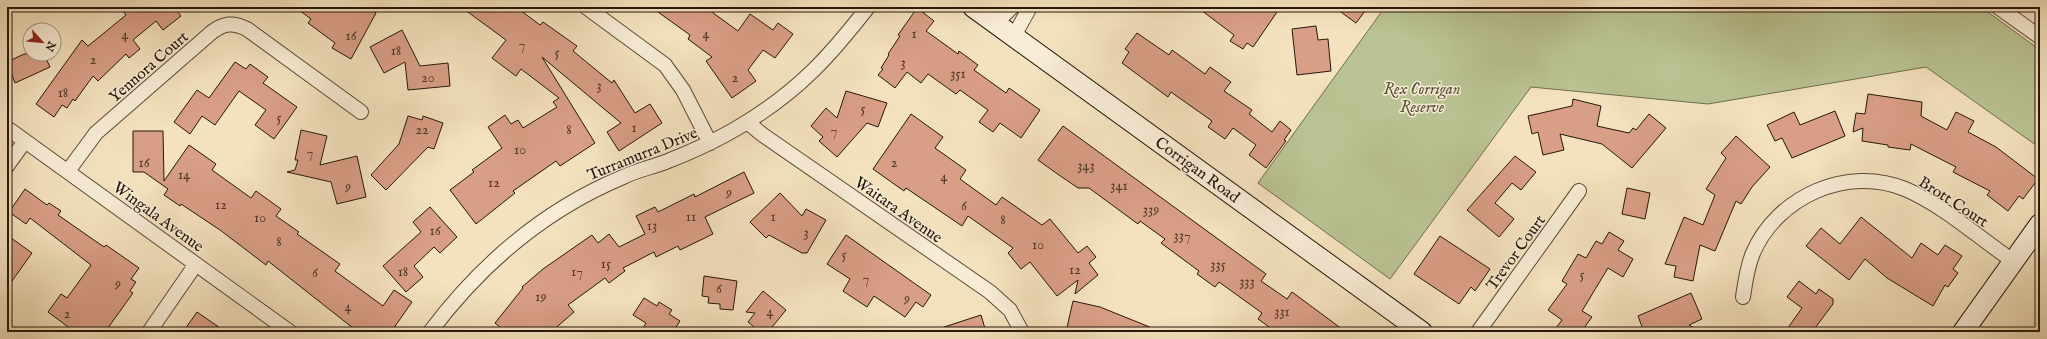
<svg xmlns="http://www.w3.org/2000/svg" width="2047" height="339" viewBox="0 0 2047 339" font-family="'IM FELL English',serif">
	<style>
		.park { fill: #bac393; stroke: #706d4e }
		.building { fill: #d99e86; stroke: #25170a }
		.lines { fill: none; stroke-linecap: round; stroke-linejoin: round }
		.street-casing { stroke: #594a37; stroke-width: 16 }
		.secondary-casing { stroke: #25170a; stroke-width: 22 }
		.street { stroke: #f8ecd5; stroke-width: 14 }
		.secondary { stroke: #f8ecd5; stroke-width: 20 }
		.labels { text-anchor: middle; stroke-width: 3; stroke-linejoin: round; paint-order: stroke }
		.number-label { font-size: 14px; fill: #523929 }
		.street-label { font-size: 16px; fill: #25170a; stroke: #f8ecd5 }
		.park-label { font-size: 16px; font-style: italic; fill: #59533a; stroke: #f8ecd5 }
	</style>
	<rect width="100%" height="100%" fill="#f4e2be"/>
	<filter id="stains"><feTurbulence type="fractalNoise" baseFrequency=".005" numOctaves="4"/><feColorMatrix values="0 0 0 0 .2 0 0 0 0 .09 0 0 0 0 .02 0 0 0 .5 -.17"/></filter>
	<radialGradient id="worn" r=".72"><stop offset=".6" stop-color="#630" stop-opacity="0"/><stop offset="1" stop-color="#630" stop-opacity=".3"/></radialGradient>
	<!-- park -->
	<path class="park" d="M1385,7H1981L2040,50V148L1926,67L1708,104L1531,87L1390,279L1258,183Z"/>
	<!-- building -->
	<path class="building" d="M119,7H174L181,16L163,30L156,21L133,40L140,49L129,58L126,54L98,81L93,76L75,101L73,99L67,108L62,105L54,117L36,104L82,40L88,46L126,15Z
		M295,7H366L376,13L351,59L332,48L335,43L308,23L311,19Z
		M461,7H516L540,25L543,22L577,46L573,51L612,83L614,80L635,113L650,104L662,123L619,151L607,132L621,123L542,57L595,143L560,166L556,161L513,191L515,193L476,224L450,190L474,172L472,170L502,148L488,127L505,115L511,124L518,120L523,128L557,107L553,102L559,98L521,69L516,76L492,58L506,40Z
		M651,7H705L738,31L750,14L773,30L778,23L793,34L775,58L763,50L748,70L756,81L732,98L706,61L712,57L688,39L690,35Z
		M1197,7H1269L1277,12L1253,47L1247,43L1243,49L1230,41L1234,35Z
		M1334,7H1368L1356,23Z
		M917,8L934,21L926,31L958,54L959,51L978,65L974,70L1006,93L1009,88L1040,110L1021,138L1000,123L993,132L979,122L988,110L960,90L956,94L928,74L921,83L907,72L895,88L878,75L883,69L881,68L889,55L888,54L900,36L898,35Z
		M1316,26L1318,40L1328,39L1331,71L1297,75L1292,29Z
		M402,30L420,66L448,63L450,86L408,90L405,62L384,73L370,47Z
		M1137,33L1169,55L1172,50L1205,74L1210,67L1231,82L1224,91L1252,110L1249,114L1272,132L1280,121L1291,130L1284,140L1286,141L1266,168L1249,155L1256,145L1233,128L1225,139L1208,127L1212,121L1171,92L1168,97L1122,63L1129,52L1125,49Z
		M24,54H44L50,67L15,83L7,62Z
		M235,62L246,69L250,64L268,77L263,83L297,107L274,139L255,125L266,110L239,91L215,125L202,116L190,134L174,122L197,90L209,98Z
		M846,91L887,103L878,127L867,123L837,157L819,141L823,137L811,126L826,108L837,118Z
		M1868,94L1922,102L1921,116L1947,130L1956,112L1974,121L1968,132L1996,147L2038,179L2023,199L2019,196L2008,211L1987,195L1990,191L1953,172L1956,167L1911,144L1910,150L1888,147V145L1862,141L1863,128L1853,132L1856,113L1865,114Z
		M1573,99L1601,106L1597,126L1629,133L1633,128L1636,130L1649,114L1666,128L1632,168L1602,144L1560,134L1564,150L1543,155L1538,132L1532,134L1528,116L1572,106Z
		M1835,111L1845,136L1792,158L1782,138L1775,141L1767,125L1794,112L1800,125Z
		M911,114L943,137L935,148L966,170L960,179L996,205L1002,197L1042,225L1050,219L1078,253L1087,246L1096,257L1089,263L1098,275L1075,294L1078,280L1057,296L1030,262L1021,269L1008,253L1013,248L968,216L962,226L906,188L904,191L873,169Z
		M408,116L422,120L423,116L443,123L434,149L428,147L386,190L371,175L399,144Z
		M1063,126L1266,274L1261,281L1287,299L1292,292L1346,332H1276L1258,319L1262,313L1219,282L1215,287L1197,274L1199,271L1161,243L1165,239L1140,221L1138,224L1089,188H1078L1056,173L1038,160Z
		M301,130L327,136L320,165L357,156L366,197L337,204L331,182L287,172L295,170L298,160H295Z
		M133,131H163L164,181L189,145L216,164L212,170L251,198L256,191L281,209L276,216L299,232L297,234L340,264L335,271L383,306L394,290L412,302L391,332H358L268,261L266,265L220,230L181,204L180,206L164,195L168,189L144,172H133Z
		M1736,136L1770,167L1752,187L1741,204L1736,201L1715,251L1700,245L1693,281L1674,277L1676,266L1665,264L1684,217L1703,225L1715,195L1706,189L1726,158L1721,153Z
		M1515,156L1536,172L1521,190L1512,183L1495,203L1514,219L1499,237L1467,210Z
		M744,172L754,193L705,217L713,234L680,250L678,246L656,257L654,252L623,268L625,271L609,283L605,278L568,305L574,312L551,332H506L495,323L523,288L522,287L543,269L592,235L598,243L609,234L619,247L645,234L636,216L655,207L658,212L694,194L695,197Z
		M1627,188L1650,193L1645,219L1622,214Z
		M25,189L47,205L49,203L61,211L58,215L104,247L106,245L139,268L131,279L136,282L130,291L133,293L105,332H75L48,312L61,294L67,298L91,265L30,218L26,224L9,212Z
		M780,193L802,216L806,209L826,220L807,253H802L769,235L766,238L750,222Z
		M430,207L457,237L440,253L434,247L414,266L423,277L406,292L383,266L421,232L413,222Z
		M1861,217L1912,258L1921,243L1938,255L1945,245L1962,256L1953,269L1958,273L1948,287L1945,285L1933,306L1887,278L1865,259L1849,280L1806,246L1821,228L1840,244Z
		M1609,232L1624,241L1618,250L1633,259L1623,277L1608,268L1582,311L1592,317L1581,332H1553L1562,320L1548,310L1567,284L1562,281L1578,254L1586,258L1596,241L1602,244Z
		M7,235L32,253L7,288Z
		M846,235L931,295L923,307L916,302L905,317L874,296L867,307L843,291L850,279L827,264Z
		M1440,236L1490,269L1475,291L1471,287L1459,304L1414,274Z
		M704,276L737,281L733,310L720,309V304L708,303L709,297L702,296Z
		M1799,281L1816,294L1819,289L1833,299V304L1812,332H1785L1802,308L1787,297Z
		M763,291L786,310L768,332H760L748,322L755,313L746,312Z
		M1691,293L1702,319L1689,325L1700,332H1644L1638,316Z
		M644,298L657,306L659,302L672,310L669,314L680,321L673,332H641L646,323L633,315Z
		M1073,301L1100,307L1162,332H1066Z
		M197,312L226,332H183Z
		M981,315L986,332H938V329Z"/>
	<g class="lines">
		<!-- street casing -->
		<g class="street-casing">
			<path id="street" d="M586,7L665,65L683,90L710,143
				M1998,7L2040,37
				M996,23L1012,7
				M1014,36L1030,7
				M747,122L763,135L990,292L1010,310L1022,332
				M7,128L290,332
				M7,166L25,141
				M68,171L96,133L212,32C224,23 233,22 247,29L361,112
				M1743,297C1745,283 1747,267 1753,253C1777,197 1847,165 1905,189C1943,205 1979,238 2013,261
				M149,332L196,264
				M430,332C481,264 544,210 623,177C637,170 653,167 668,161C696,150 722,138 747,122C800,89 830,56 868,7
				M1478,332L1579,191"/>
		</g>
		<!-- secondary casing -->
		<g class="secondary-casing">
			<path id="secondary" d="M973,7L1422,332
				M1963,332L2040,224"/>
		</g>
		<!-- street -->
		<use href="#street" class="street"/>
		<!-- secondary -->
		<use href="#secondary" class="secondary"/>
	</g>
	<g class="labels">
		<!-- number labels -->
		<g class="number-label">
			<text x="706" y="38">4</text>
			<text x="914" y="38">1</text>
			<text x="125" y="39">4</text>
			<text x="351" y="40">16</text>
			<text x="522" y="49">7</text>
			<text x="396" y="55">18</text>
			<text x="557" y="57">5</text>
			<text x="93" y="64">2</text>
			<text x="903" y="67">3</text>
			<text x="958" y="78">351</text>
			<text x="428" y="82">20</text>
			<text x="735" y="82">2</text>
			<text x="599" y="90">3</text>
			<text x="63" y="97">18</text>
			<text x="863" y="113">5</text>
			<text x="279" y="122">5</text>
			<text x="634" y="132">1</text>
			<text x="422" y="134">22</text>
			<text x="569" y="134">8</text>
			<text x="834" y="135">7</text>
			<text x="520" y="154">10</text>
			<text x="310" y="157">7</text>
			<text x="144" y="167">16</text>
			<text x="894" y="167">2</text>
			<text x="1086" y="170">343</text>
			<text x="184" y="179">14</text>
			<text x="944" y="181">4</text>
			<text x="494" y="187">12</text>
			<text x="1119" y="190">341</text>
			<text x="348" y="191">9</text>
			<text x="729" y="197">9</text>
			<text x="221" y="209">12</text>
			<text x="964" y="210">6</text>
			<text x="1151" y="214">339</text>
			<text x="691" y="221">11</text>
			<text x="773" y="221">1</text>
			<text x="260" y="222">10</text>
			<text x="1003" y="224">8</text>
			<text x="652" y="230">13</text>
			<text x="435" y="235">16</text>
			<text x="806" y="237">3</text>
			<text x="1182" y="240">337</text>
			<text x="279" y="246">8</text>
			<text x="1038" y="249">10</text>
			<text x="844" y="259">5</text>
			<text x="606" y="268">15</text>
			<text x="1218" y="269">335</text>
			<text x="1075" y="274">12</text>
			<text x="403" y="276">18</text>
			<text x="577" y="276">17</text>
			<text x="315" y="277">6</text>
			<text x="1582" y="279">5</text>
			<text x="866" y="283">7</text>
			<text x="1247" y="286">333</text>
			<text x="118" y="288">9</text>
			<text x="719" y="293">6</text>
			<text x="541" y="301">19</text>
			<text x="907" y="303">9</text>
			<text x="348" y="311">4</text>
			<text x="770" y="316">4</text>
			<text x="1282" y="316">331</text>
			<text x="67" y="318">2</text>
		</g>
		<!-- street labels -->
		<g class="street-label">
			<text transform="translate(148 66) rotate(-41)" y="6">Yennora Court</text>
			<text transform="translate(642 153) rotate(-22)" y="6">Turramurra Drive</text>
			<text transform="translate(1198 169) rotate(36)" y="6">Corrigan Road</text>
			<text transform="translate(1954 201) rotate(33)" y="6">Brott Court</text>
			<text transform="translate(899 209) rotate(35)" y="6">Waitara Avenue</text>
			<text transform="translate(159 216) rotate(36)" y="6">Wingala Avenue</text>
			<text transform="translate(1515 252) rotate(-54)" y="6">Trevor Court</text>
		</g>
		<!-- park labels -->
		<g class="park-label">
			<text x="1422" y="94">Rex Corrigan<tspan x="1422" dy="18">Reserve</tspan></text>
		</g>
	</g>
	<!-- margin -->
	<rect width="2047" height="339" fill="none" stroke="#f4e2be" stroke-width="24"/>
	<rect x="8" y="8" width="2031" height="323" fill="none" stroke="#25170a" stroke-width="2"/>
	<rect x="12" y="12" width="2023" height="315" fill="none" stroke="#25170a"/>
	<!-- north arrow -->
	<g transform="translate(42 42) rotate(117)"><circle r="19" fill="#f8ecd5" stroke="#a49784"/>
	<path d="M0-3L7 15L0 10L-7 15Z" fill="#8f2418"/>
	<text y="-6" font-size="11" font-weight="bold" text-anchor="middle" fill="#25170a">N</text>
	</g>
	<rect width="100%" height="100%" filter="url(#stains)"/>
	<rect width="100%" height="100%" fill="url(#worn)"/>
</svg>
